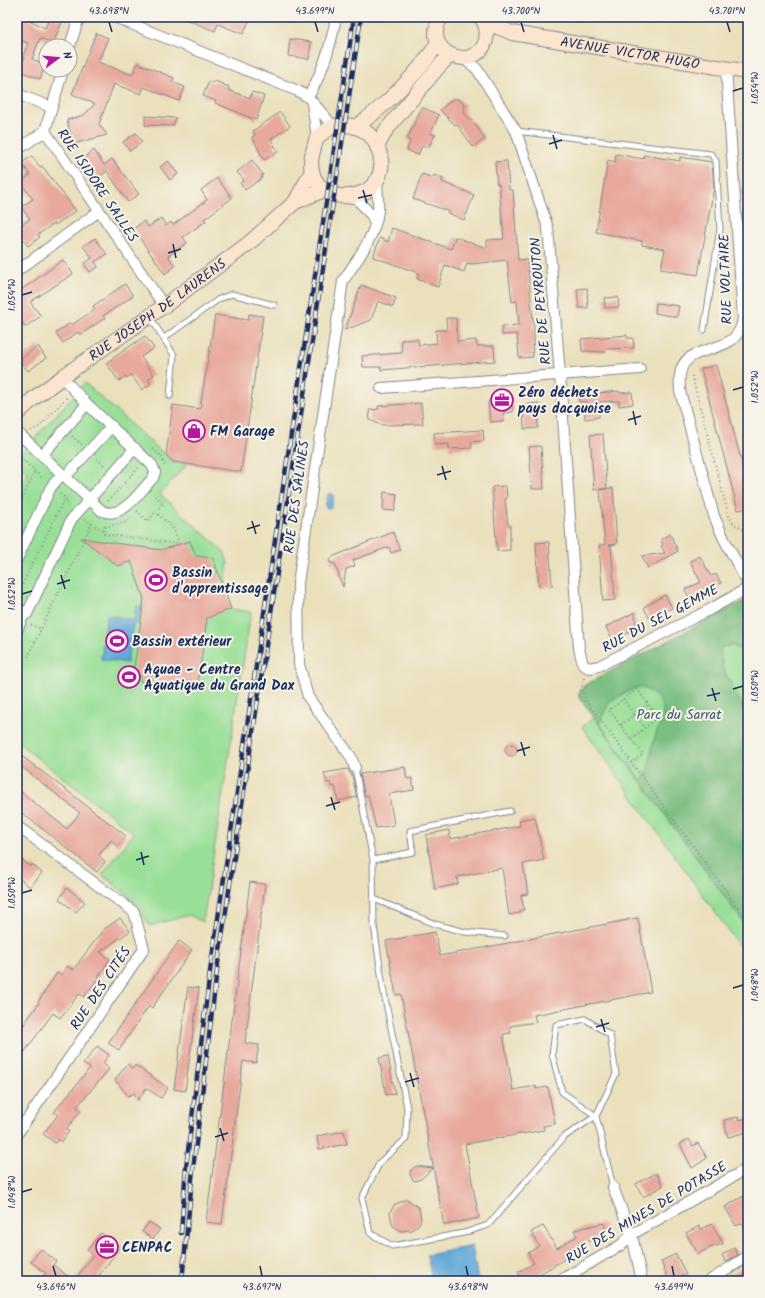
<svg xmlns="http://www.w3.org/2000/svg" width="765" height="1298" viewBox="0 0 765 1298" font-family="Kalam,sans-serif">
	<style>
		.green { fill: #99df97; stroke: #5a877a }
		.forest { fill: #7abe80; stroke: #4a766f; fill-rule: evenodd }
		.water { fill: #60a7d7; stroke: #3e6b9a }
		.building { fill: #e8a89c }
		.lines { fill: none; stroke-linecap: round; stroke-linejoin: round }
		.lane-casing { stroke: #82888d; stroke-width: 7 }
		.street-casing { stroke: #82888d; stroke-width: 12 }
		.secondary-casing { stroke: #82888d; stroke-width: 16 }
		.path { stroke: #82888d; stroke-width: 2; stroke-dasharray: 1 3; stroke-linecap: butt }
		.lane { stroke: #fff; stroke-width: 5 }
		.street { stroke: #fff; stroke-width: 10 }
		.secondary { stroke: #fce5cf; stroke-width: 14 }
		.rail-casing { stroke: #1b2f5e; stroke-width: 4.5 }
		.rail { stroke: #f7f3e8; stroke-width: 3; stroke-dasharray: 9; stroke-linecap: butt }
		.ticks { fill: none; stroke: #1b2f5e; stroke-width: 1.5 }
		.labels { text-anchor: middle; stroke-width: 4; stroke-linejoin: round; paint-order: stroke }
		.street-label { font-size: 14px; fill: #1b2f5e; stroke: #f7f3e8 }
		.poi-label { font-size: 14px; font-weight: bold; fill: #1b2f5e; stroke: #f7f3e8; text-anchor: start }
		.park-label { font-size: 14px; fill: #3a5b6c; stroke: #f7f3e8 }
		.neatline { fill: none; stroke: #1b2f5e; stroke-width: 1.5 }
		.ticks-label { font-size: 10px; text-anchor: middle; fill: #1b2f5e }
	</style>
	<rect width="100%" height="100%" fill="#f7f3e8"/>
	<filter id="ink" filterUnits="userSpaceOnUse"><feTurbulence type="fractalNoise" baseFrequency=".025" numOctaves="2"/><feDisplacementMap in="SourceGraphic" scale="8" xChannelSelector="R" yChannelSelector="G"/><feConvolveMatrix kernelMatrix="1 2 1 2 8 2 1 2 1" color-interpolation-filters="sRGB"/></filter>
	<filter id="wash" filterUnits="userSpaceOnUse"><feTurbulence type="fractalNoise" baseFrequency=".012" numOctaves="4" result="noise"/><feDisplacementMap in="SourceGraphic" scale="16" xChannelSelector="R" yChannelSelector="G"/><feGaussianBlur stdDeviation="0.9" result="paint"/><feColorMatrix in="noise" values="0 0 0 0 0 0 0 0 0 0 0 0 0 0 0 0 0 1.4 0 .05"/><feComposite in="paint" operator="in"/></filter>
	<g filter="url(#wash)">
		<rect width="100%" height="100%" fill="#eae0bc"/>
		<!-- green -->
		<path class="green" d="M85,383L173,462L187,464L160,494L224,552L228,563L224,588L231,609L251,612L203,922L189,915L149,926C140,903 121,890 102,875L134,833L17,742V494L28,472L17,462V458Z
			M748,599V958L582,727L594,717L578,695L585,685Z"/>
		<!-- forest -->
		<path class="forest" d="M748,599V654L731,645L720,648L723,668L748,717V929L578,695L585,685ZM637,687C645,688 649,690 655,696C672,711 657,726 653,743C649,757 651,769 641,781L599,723L610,701Z"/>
		<!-- water -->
		<path class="water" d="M332,493L334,496L331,508H327L325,506L328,494Z
			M136,606L143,607V611H139L137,624H133L127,663L101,659L107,615L134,620Z
			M472,1246L478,1280L432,1281L427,1255Z"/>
		<g id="blocks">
			<!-- building -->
			<path class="building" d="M17,17H28L27,19L45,28L50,17L63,20L53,43L40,38L32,59L45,65L40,79L20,71L25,57L23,56L28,43L17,39Z
				M180,17H251L243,34L218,24L215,31Z
				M96,33L108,38L98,62L132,75L138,63L174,78L172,82L185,87L179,101L144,87L141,94L114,84L99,124L107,135L73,144L67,120L84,115L95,104L72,94Z
				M290,39L311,42L309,59L288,56Z
				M209,81L214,83L215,81L229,87L228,90L250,98L252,92L264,96L256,120L215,103L216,101L203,96Z
				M454,98L460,100L465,105L464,113L475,124L485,139L473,147L457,124L455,125L440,110Z
				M422,107L439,115L431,133L435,135L428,148L422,146L418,155L407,150L410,141L407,139Z
				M280,112L290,126L271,139L278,152L264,160L252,137L255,135L253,131Z
				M145,116L176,118L173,126L145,125Z
				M136,133L142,142L130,151L123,142Z
				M94,150L104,165L112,159L139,194L128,202L107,171L98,178L83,158Z
				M616,154L643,159L644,155L680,161V157L712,162L714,187L698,275L661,269L665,249L642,245V241L596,232L608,160L615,162Z
				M32,156L40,167L42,166L76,211L55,225L54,223L38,235L40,237L28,246L17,231V228L30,219L21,207L33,199L20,182L30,175L22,163Z
				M252,160L263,175L261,176L262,178L245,190L240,183L244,180L237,172Z
				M168,161L178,174L170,180L160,167Z
				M507,161L509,190H513L518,260L527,259L534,332V344L532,345L533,357L519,358L517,334L502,335V326L519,325L517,301L512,302L507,260L472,264L467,263L464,272L445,265L438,287L417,279L419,273L373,257L380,238L388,242L392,228L451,249L455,237L487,248V240L504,239L499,184H497L495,162Z
				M422,174L433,178L434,175L443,179L442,182L474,195L464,220L448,213V211L413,199Z
				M217,178L232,198L204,219L206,221L183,237L187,243L168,256L175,266L165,274L133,229L144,221L148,227L161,218L166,226L171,222L173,225L207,200L201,190Z
				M95,238L107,254L95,262L98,267L90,272L84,264L92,258L83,246Z
				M63,260L73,274L30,302L41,316L25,327L17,315V293Z
				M125,284L133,296L103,316L105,318L80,335L78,332L63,343L56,333L70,323L72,325L95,309L93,306Z
				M361,285L396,298L393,307L378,301L371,320L345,330Z
				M587,288L588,308H579L577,289Z
				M618,297L619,307L605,308L604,298Z
				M656,303L679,306L677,317L655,313Z
				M249,314L263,316L241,472L173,462L166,455L173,405L200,409L215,315L248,320Z
				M446,318H456L457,342L476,340L477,346H494L495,361L381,370V367H363L362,356L402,353L401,340L418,339L419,345L437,343L436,330H447Z
				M627,335V338H633L634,348L605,349L606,352L582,351L581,339Z
				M145,336L154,348L141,357L154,375L148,379L151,384L142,390L131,375L127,378L126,376L119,381L106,363Z
				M38,346L46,358L28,371L19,360Z
				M716,365L748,486V508L738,510L701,369Z
				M619,391V393L632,392L633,404L619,406V401L599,402V417L585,419L584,406H586V402H579L578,395Z
				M512,397L513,412L503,413L504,421L490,422L488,401Z
				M421,403L423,424L381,425L370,420L369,410L379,409L378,406Z
				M538,403V428L524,429L523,405Z
				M483,430L484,441L471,442L472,448L449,449V444L435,445L434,433Z
				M603,434L607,489L594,490L590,435Z
				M541,446L544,489H532L529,447Z
				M506,486L507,498L505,499L508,525H510V550L497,551L492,487Z
				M613,488L617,544L609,545H611L615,600L603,601L599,545H605L600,489Z
				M384,492L397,494L395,511L383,510Z
				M393,532L400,550L391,553L389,547L353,560L355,566L346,569L343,587L335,564L329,562L332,557Z
				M670,534L678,551L648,568L642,556L665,553L661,546L663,545L661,539Z
				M81,538L161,550L190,541L196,556L213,558L231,609L207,618L197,689L140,681L141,676L133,675L144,599L131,561L118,566Z
				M549,542L552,586L539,587L536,543Z
				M700,556L711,576L716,574L721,583L690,599L685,590L701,582L690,561Z
				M665,595L672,608L649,618L644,607Z
				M635,612L636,628L617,639L616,636L612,639L606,627Z
				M505 750a6 6 0 1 1 12 0a6 6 0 1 1-12 0Z
				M23,757L126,836L118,846L111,840L99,855L105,862L97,872L17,809V789L67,829L80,813L18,764Z
				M405,767L407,779L412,778L414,790L389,794L394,825L376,828L368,795L365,796L360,774Z
				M348,769L352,776L357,797L338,801L335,786L331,787L330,782L327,783L324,773Z
				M535,817L544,860L523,864L528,894L521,895L524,910H520V913L509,915L502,868L457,877L458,884L435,889L426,835L449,830L450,839L520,826L519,820Z
				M17,856L31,867L32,864L42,873L30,887L17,876Z
				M250,882L265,884L245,1043L259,1045L256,1063L243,1061L222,1224L206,1222Z
				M67,888L85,902L76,912L59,899Z
				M120,918L130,931L100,952L110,959L94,984L84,997L79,994L60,1018L53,1013L17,1062V1034L39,1003L38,1002L57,973L61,975L67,966L73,970L103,930Z
				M638,918L651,992L534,1015L536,1022L510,1026L511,1033L503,1034L513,1090L536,1086V1089L548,1087L555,1124L543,1126L544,1130L465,1144L479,1218L444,1225L401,994L396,995L386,941L435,932L440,956Z
				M179,941L192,950L152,1008L149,1006L119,1050L108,1043Z
				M188,987L199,988L185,1091L174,1089Z
				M97,1046L109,1055L103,1063L109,1069L77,1107L81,1111L66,1129L69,1131L62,1142L58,1139L55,1143L43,1134L58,1115L54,1112L90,1068L83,1064Z
				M388,1056L395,1094L386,1095L379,1058Z
				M127,1064L133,1069L135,1065L168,1088L161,1098L146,1088L138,1100L134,1093L128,1096L115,1080Z
				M738,1117L739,1120L748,1118V1132L728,1137L724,1120Z
				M344,1131L347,1144L319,1149L317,1136Z
				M689,1139L693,1146L698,1143L707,1158L692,1168L680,1144Z
				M416,1166L433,1168L421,1179L414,1181L410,1175V1171Z
				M656,1173L663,1186L643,1197L636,1184Z
				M743,1196L748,1204V1232L742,1223L736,1226L725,1207Z
				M407,1199L419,1208L421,1219L419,1224L412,1230L401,1231L393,1226L390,1213L394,1205Z
				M149,1222L160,1229L153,1239L142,1232Z
				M604,1223L607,1235L577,1245L580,1250L528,1281H523L518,1272L534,1263L528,1253L539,1246L531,1232L543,1226L557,1248L577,1236L574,1230Z
				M712,1224L723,1244L709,1248L698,1254L686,1233L699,1226L701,1229Z
				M101,1233L120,1247L95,1281H48L43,1277L46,1273L31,1262L41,1249L56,1261L53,1265L74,1281L93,1255L87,1250Z
				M734,1248L738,1255L726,1262L722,1255Z
				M676,1254L686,1275L669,1281L661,1261Z
				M744,1266L748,1273L736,1280L732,1274Z"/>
		</g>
	</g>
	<g filter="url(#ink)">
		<use href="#blocks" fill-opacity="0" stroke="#82888d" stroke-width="1"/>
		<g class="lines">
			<!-- lane casing -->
			<g class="lane-casing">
				<path id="lane" d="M516,131L711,154L716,161L720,229L704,330
					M150,317L174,355L170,396
					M164,338L219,299L232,294L274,305
					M17,636L27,614
					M355,768L373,860L413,852L410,831L510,811
					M373,860L374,925L383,988L407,1108L406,1139L380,1162L362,1198L370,1233L392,1246L464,1233L488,1225L564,1137L596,1116L562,1092L552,1054L556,1025L585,1019L610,1035L616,1074L596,1116L613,1187
					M374,899L435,924L465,932L505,936"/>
			</g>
			<!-- street casing -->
			<g class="street-casing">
				<path id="street" d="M114,17L298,91L308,97L333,126
					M70,46L79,17
					M463,58L477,69L516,131L548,228L560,375L579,648L583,665L589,668L599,666L709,610L748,588
					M726,68L743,318C739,360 684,339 680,375C679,380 680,386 680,391L714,516L724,539L748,584
					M63,70L45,131L164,306
					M17,94L51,107
					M308,97C323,72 331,46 336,17
					M312,103L317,137
					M17,150L45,131
					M355,197L372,216L375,224
					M17,271L99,211
					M381,388L640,369
					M17,432L102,511C123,520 140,491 153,478L155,472L152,465L87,404L62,377
					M42,455L87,404
					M65,477L112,426
					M17,559L51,487L62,474
					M17,608L27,614L71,520L135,448
					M355,768L351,757L308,697L299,664L298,583L343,281C357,260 375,237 378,211C379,201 377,190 377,180
					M17,826L134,912L144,949L17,1134
					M613,1187L633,1240L642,1281
					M559,1281L621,1245L631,1235L748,1168
					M709,1281L748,1256"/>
			</g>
			<!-- secondary casing -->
			<g class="secondary-casing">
				<g id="secondary">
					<path d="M441,17C419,52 475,76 486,40C488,31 486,24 481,17"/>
					<path id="s1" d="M484,21L512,33L748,72"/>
					<path d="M345,125C360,126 372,133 378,148C399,204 310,215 311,161C312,153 315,145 317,137L333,126Z"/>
					<path d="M355,127C383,109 420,71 438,43"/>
					<path d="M377,147L386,130L441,64L450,56"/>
					<path d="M295,202L312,171"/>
					<path id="s2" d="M17,414L33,399L65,375L164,306L248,244L295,202L324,190"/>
				</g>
			</g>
			<!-- path -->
			<path class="path" d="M89,22L97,19L104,22
				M692,376L729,517L735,525L748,532
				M31,431L39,427L67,397
				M72,436L82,445
				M153,449L161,456L165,466
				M17,454L43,479
				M97,459L105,466
				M60,494L65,498L69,507
				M108,501L140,466
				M17,510L35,471
				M137,511L148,521L163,503L153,494
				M131,517L127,522L105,527L104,534L179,544L173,528L156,512
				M85,519L100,529L105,530
				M17,595L65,498
				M31,625L41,629L92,523
				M28,657L41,629
				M584,678L581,690L587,702L748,921
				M637,689L658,717L631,739L609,710Z
				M623,699L645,728
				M621,725L648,704
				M631,763L643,754L631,739"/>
			<!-- lane -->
			<use href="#lane" class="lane"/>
			<!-- street -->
			<use href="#street" class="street"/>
			<!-- secondary -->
			<use href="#secondary" class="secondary"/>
			<!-- rail casing -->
			<g class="rail-casing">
				<path id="rail" d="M181,1233L186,1167L210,971L354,17
					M182,1281L193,1169L217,970L361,17"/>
			</g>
			<!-- rail -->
			<use href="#rail" class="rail"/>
		</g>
	</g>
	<!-- ticks -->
	<path class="ticks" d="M109,22L112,32M315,22L318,32M521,22L524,32M727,22L730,32M733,91L743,88M553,135L557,149M549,144L562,140M363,190L367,203M358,198L372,195M173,244L176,258M168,253L181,249M22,295L32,292M733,390L743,387M633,411L636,425M628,420L641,416M442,466L446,480M437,475L451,471M252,521L256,534M247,529L260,525M61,575L65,589M57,584L70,580M22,594L32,591M712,688L716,701M733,689L743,686M707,696L720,693M521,742L525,756M517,751L530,747M331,797L335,810M326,806L340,802M141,852L144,865M136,860L149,856M22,893L32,890M733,988L743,985M601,1019L605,1032M596,1027L609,1023M410,1073L414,1087M405,1082L419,1078M220,1128L224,1141M215,1137L228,1133M22,1192L32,1189M53,1266L56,1276M260,1266L262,1276M466,1266L468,1276M672,1266L674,1276"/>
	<!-- icons -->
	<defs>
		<g id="office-ring" transform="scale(1.15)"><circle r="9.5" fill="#f7f3e8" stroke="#b5179e" stroke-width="1.5"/><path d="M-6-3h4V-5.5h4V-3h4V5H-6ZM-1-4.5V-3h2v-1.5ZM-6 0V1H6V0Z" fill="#b5179e"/></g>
		<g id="shop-ring" transform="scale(1.15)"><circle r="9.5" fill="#f7f3e8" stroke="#b5179e" stroke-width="1.5"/><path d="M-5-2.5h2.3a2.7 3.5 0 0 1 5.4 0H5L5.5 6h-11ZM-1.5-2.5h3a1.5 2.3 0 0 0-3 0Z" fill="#b5179e"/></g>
		<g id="stadium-ring" transform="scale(1.15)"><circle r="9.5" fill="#f7f3e8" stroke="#b5179e" stroke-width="1.5"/><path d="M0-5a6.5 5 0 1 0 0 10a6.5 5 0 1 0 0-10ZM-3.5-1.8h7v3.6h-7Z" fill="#b5179e"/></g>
	</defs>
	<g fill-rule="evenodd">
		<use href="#office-ring" x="502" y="400"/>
		<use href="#shop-ring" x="194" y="431"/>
		<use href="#stadium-ring" x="156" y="580"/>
		<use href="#stadium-ring" x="117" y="641"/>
		<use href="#stadium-ring" x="129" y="677"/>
		<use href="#office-ring" x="107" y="1247"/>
	</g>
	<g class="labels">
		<!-- street labels -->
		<g class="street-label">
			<text dy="5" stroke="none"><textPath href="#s1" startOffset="150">AVENUE VICTOR HUGO</textPath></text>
			<text transform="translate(98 185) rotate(56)" y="5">RUE ISIDORE SALLES</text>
			<text transform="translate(725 279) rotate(-92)" y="5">RUE VOLTAIRE</text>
			<text transform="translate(540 301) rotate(-95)" y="5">RUE DE PEYROUTON</text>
			<text dy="5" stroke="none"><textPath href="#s2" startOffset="175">RUE JOSEPH DE LAURENS</textPath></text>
			<text transform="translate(296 497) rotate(-82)" y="5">RUE DES SALINES</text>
			<text transform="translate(660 618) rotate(-28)" y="5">RUE DU SEL GEMME</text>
			<text transform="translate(100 988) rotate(-56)" y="5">RUE DES CITÉS</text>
			<text transform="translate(646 1212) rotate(-31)" y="5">RUE DES MINES DE POTASSE</text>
		</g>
		<!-- poi labels -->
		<g class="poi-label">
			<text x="518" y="397">Zéro déchets<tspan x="518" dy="16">pays dacquoise</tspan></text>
			<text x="210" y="436">FM Garage</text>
			<text x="172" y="577">Bassin<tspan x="172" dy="16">d'apprentissage</tspan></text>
			<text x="132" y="646">Bassin extérieur</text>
			<text x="144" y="674">Aquae - Centre<tspan x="144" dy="16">Aquatique du Grand Dax</tspan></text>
			<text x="122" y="1252">CENPAC</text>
		</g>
		<!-- park labels -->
		<g class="park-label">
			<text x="679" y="719">Parc du Sarrat</text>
		</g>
	</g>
	<!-- margin -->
	<rect width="765" height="1298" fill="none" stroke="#f7f3e8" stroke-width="44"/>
	<!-- north arrow -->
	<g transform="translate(58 58) rotate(74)"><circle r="19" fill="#f7f3e8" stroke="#9fa5b1"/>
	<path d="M0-3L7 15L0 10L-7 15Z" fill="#b5179e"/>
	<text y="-6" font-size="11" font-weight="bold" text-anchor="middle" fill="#1b2f5e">N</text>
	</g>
	<rect x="22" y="22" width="721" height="1254" class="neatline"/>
	<g class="ticks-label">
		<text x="109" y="14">43.698°N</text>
		<text x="315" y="14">43.699°N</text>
		<text x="521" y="14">43.700°N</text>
		<text x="727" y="14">43.701°N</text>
		<text transform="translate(754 88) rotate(-90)" y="4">1.054°W</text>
		<text transform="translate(11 295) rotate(-90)" y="4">1.054°W</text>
		<text transform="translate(754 387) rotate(-90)" y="4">1.052°W</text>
		<text transform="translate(11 594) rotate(-90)" y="4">1.052°W</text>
		<text transform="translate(754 686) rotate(-90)" y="4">1.050°W</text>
		<text transform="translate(11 893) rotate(-90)" y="4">1.050°W</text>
		<text transform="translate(754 985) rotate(-90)" y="4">1.048°W</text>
		<text transform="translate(11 1192) rotate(-90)" y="4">1.048°W</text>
		<text x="56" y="1290">43.696°N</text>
		<text x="262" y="1290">43.697°N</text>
		<text x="468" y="1290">43.698°N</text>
		<text x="674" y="1290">43.699°N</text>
	</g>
</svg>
